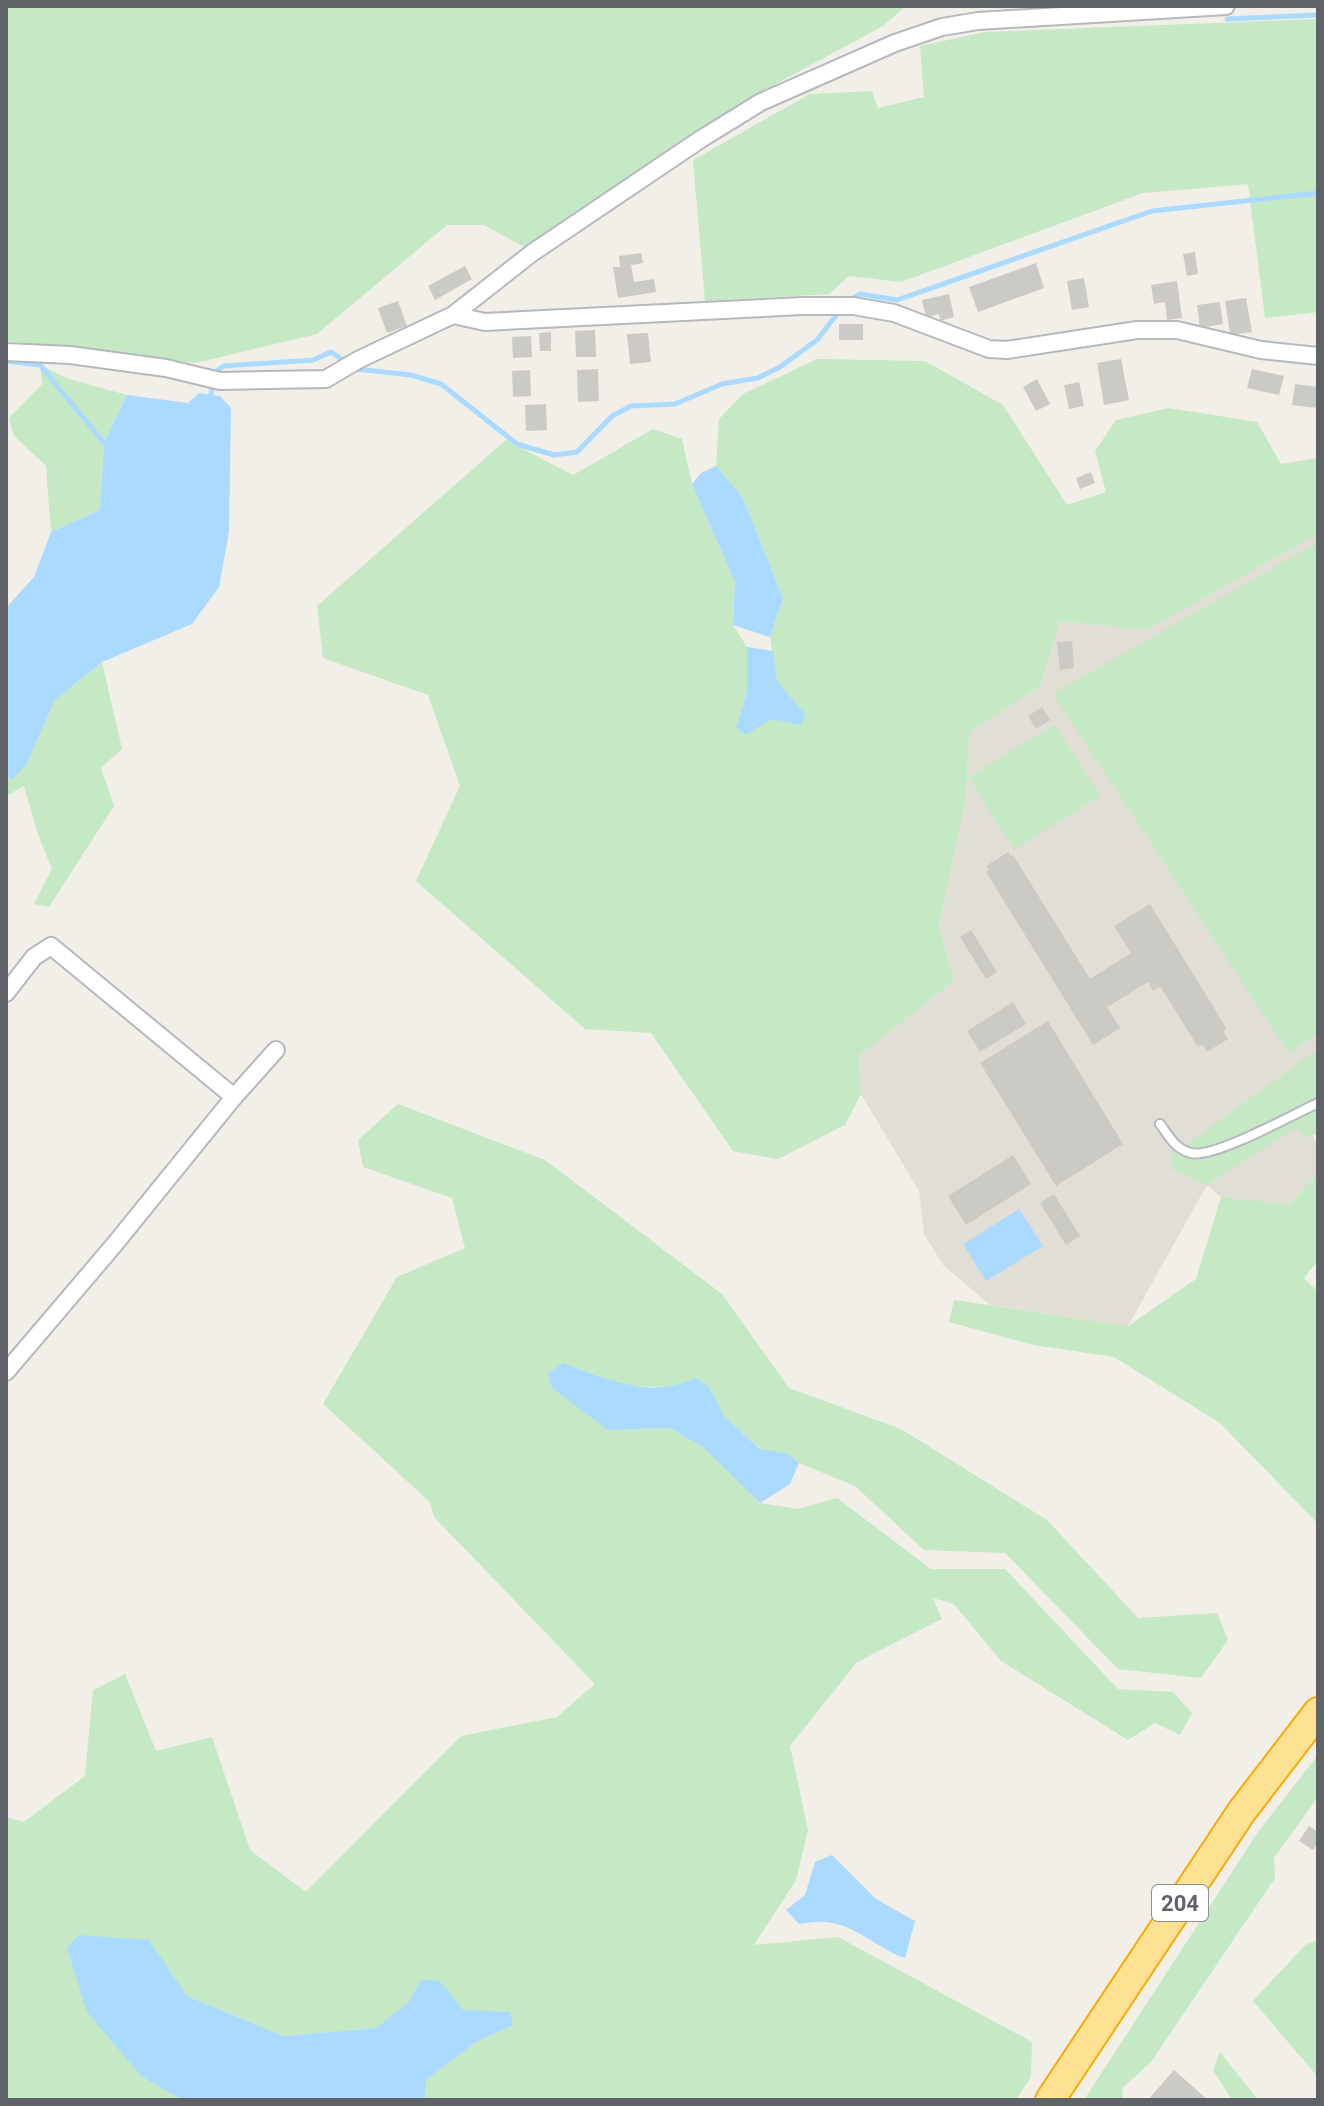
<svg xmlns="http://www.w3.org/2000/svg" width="1324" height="2106" viewBox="0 0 1324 2106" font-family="Roboto,sans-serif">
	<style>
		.education { fill: #e1ded6 }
		.green { fill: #c5e8c5 }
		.water { fill: #aadaff }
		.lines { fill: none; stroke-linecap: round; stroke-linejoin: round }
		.stream { stroke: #aadaff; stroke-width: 5 }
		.building { fill: #cccac5 }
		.lane-casing { stroke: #b5b8bc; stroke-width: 12 }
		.street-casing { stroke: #b5b8bc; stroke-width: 20 }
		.highway-casing { stroke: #f9ab00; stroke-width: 32 }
		.lane { stroke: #fff; stroke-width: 8 }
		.street { stroke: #fff; stroke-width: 16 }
		.highway { stroke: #fde293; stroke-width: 28 }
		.labels { text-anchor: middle; stroke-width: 6; stroke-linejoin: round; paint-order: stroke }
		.shield { fill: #fff; stroke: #8f9295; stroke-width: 2 }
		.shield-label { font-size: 22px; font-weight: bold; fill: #5f6368 }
	</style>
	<rect width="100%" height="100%" fill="#f1efe8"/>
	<!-- education -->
	<path class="education" d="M1318,534V1126L1310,1130L1318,1147V1172L1290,1204L1221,1197L1207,1185L1128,1326L990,1305L943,1265L924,1234L919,1191L861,1094L859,1056L954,981L939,925L966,800L969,732L1040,687L1060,621L1147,630Z"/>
	<!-- green -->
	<path class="green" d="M6,6H906L883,26L752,97L526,248L484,225H447L317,334L196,363L6,341Z
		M1318,19V312L1265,318L1248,184L1143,193L901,282L849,276L829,294L705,301L693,160L810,94L872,91L878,108L924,97L920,46L985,32Z
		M817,359L925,361L1003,405L1067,505L1106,492L1095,451L1116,420L1169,408L1257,422L1281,464L1318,458V534L1147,630L1060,621L1040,687L969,732L966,800L939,925L954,981L859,1056L861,1094L845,1125L778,1159L733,1151L651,1033L585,1029L416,881L460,786L428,695L323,658L317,606L506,440L573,475L653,429L682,439L692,484L735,582L733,625L747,647V692L736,728L746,735L771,718L805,714L777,681L770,637L783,598L743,498L716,466L719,419L743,394Z
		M40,365L69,379L127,395L104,443L100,510L51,532L46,466L14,436L9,418L42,384Z
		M1318,542V1033L1289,1053L1053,694Z
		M102,662L122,749L101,768L114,806L49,907L34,904L52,869L38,835L24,786L6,796V772L11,779L27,763L55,700Z
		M1055,724L1100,796L1014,850L969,777Z
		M1318,1049V1133L1307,1138L1295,1128L1207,1185L1171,1169V1156Z
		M398,1104L545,1160L722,1294L789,1388L901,1429L1047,1520L1138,1618L1217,1613L1228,1640L1201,1678L1118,1669L1005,1553L924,1550L855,1486L799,1463L787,1454L761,1449L724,1416L679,1387L626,1386L564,1363L608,1430L670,1428L704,1448L760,1503L798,1509L837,1498L931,1569H1005L1118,1689L1173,1692L1192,1713L1180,1735L1155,1723L1128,1740L1001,1661L954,1604L933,1598L942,1619L857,1662L790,1746L808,1830L796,1880L754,1945L838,1937L1032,2042L1031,2077L1016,2100H425L426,2080L476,2042L513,2025L462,2010L440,1981L376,2028L283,2036L187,1996L149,1941L142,2077L183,2100H6V1817L24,1822L85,1776L93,1690L125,1674L156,1751L212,1737L250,1850L306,1892L461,1736L557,1717L595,1684L434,1517L430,1502L323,1404L397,1277L465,1248L452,1198L363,1167L358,1140Z
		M1318,1172V1260L1304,1278L1318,1292V1524L1220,1423L1114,1357L1034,1345L949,1322L954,1300L1128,1326L1196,1279L1221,1197L1290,1204Z
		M1318,1755V1797L1274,1858L1275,1878L1151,2062L1122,2088L1123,2100H1084L1258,1832Z
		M1318,1940V2077L1253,2001L1305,1945Z
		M1220,2052L1258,2100H1232L1213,2070Z"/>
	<!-- water -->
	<path class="water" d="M199,393L220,396L231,408L229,532L219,587L192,624L102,662L55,700L27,763L12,780L6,772V608L34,577L51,532L100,510L104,443L127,395L188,403Z
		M716,466L743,498L783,598L770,637L733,625L735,582L692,484L701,473Z
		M747,647L773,651L777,681L805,714L801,725L771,719L746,735L736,728L747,692Z
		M1019,1209L1043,1246L986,1281L963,1244Z
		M564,1363C606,1379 651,1400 695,1378L709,1387L724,1416L760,1449L788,1454L799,1463L790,1484L760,1503L704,1448L670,1428L608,1430L552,1388L548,1373Z
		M832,1855L876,1899L915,1921L905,1958C877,1949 856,1924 825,1922C817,1921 807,1923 799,1924L786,1910L805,1895L815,1862Z
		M79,1935L149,1940L187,1996L283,2036L376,2028L408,2003L421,1980L440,1981L463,2010L510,2012L513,2025L476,2042L426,2080L425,2100H183L142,2077L87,2012L67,1948Z"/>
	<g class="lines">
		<!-- stream -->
		<path class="stream" d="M1227,19L1318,15
			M848,301L860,294L897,300L1152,211L1318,193
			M6,361L40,365L104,443L108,442
			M210,401L215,372L224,366L313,360L331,352L356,369L411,375L441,384L517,444L554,455L577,452L612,416L631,406L675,404L722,384L758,378L780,367L817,340L841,309"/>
	</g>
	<!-- building -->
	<path class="building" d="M1195,252L1198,274L1187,276L1183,254Z
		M641,253L643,263L631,265L634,282L654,279L656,292L618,298L613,267H620L619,256Z
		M1036,263L1044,288L978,312L969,287Z
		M465,266L472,279L435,300L428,286Z
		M1084,278L1089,307L1072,310L1067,281Z
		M1177,281L1182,318L1167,320L1165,302L1154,304L1151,285Z
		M949,294L954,317L940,321L939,314L926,317L922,300Z
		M1246,298L1252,332L1230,335L1225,301Z
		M398,301L407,326L387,333L378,308Z
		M1220,302L1223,324L1200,328L1197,305Z
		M839,324H863V340H839Z
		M595,330L596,357H576L575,331Z
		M551,332V351H540L539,333Z
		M648,333L651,362L630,364L627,334Z
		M531,336L532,357L513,358L512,337Z
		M1121,359L1129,400L1104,405L1097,363Z
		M598,369L599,401L578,402L577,370Z
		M1252,369L1284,376L1279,395L1247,388Z
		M530,370L531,396L513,397L512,371Z
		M1037,379L1050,404L1036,411L1023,387Z
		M1079,382L1084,406L1069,409L1064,385Z
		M1295,384L1318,387V408L1292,405Z
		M546,404L547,430L526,431L525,405Z
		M1091,472L1095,483L1080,489L1076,478Z
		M1072,641L1074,668L1060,670L1057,642Z
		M1042,707L1050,720L1036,729L1028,716Z
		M1008,852L1011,856L1013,855L1090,979L1131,953L1114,926L1150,904L1227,1029L1223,1031L1228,1039L1207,1052L1202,1044L1198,1047L1160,986L1153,991L1148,982L1107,1007L1120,1028L1093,1045L986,872L989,870L986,866Z
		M971,930L997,972L986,979L960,937Z
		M1013,1002L1026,1024L980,1052L967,1031Z
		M1048,1021L1123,1144L1056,1186L980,1063Z
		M1013,1155L1031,1184L966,1225L948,1196Z
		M1054,1194L1080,1236L1066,1245L1040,1203Z
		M1309,1826L1318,1832V1842L1313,1850L1299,1841Z
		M1174,2070L1208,2100H1148Z"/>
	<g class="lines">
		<!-- lane casing -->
		<g class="lane-casing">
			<path id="lane" d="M1160,1124C1169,1136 1175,1149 1191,1153C1213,1159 1294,1114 1318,1103"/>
		</g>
		<!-- street casing -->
		<g class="street-casing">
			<path id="street" d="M453,315L485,322L802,306H853L894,313L989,349L1007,350L1137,330H1177L1261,350L1318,356
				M6,352L70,355L166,368L220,381L326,379L358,360L453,315L532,253L701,139L761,102L895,43L942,27L978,21L1226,6
				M6,993L34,957L51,946L234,1097
				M6,1372L114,1245L234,1097L276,1050"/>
		</g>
		<!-- highway casing -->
		<g class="highway-casing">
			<path id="highway" d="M1050,2100L1242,1811L1318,1712"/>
		</g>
		<!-- lane -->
		<use href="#lane" class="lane"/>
		<!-- street -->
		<use href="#street" class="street"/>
		<!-- highway -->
		<use href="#highway" class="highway"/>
	</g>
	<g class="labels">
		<!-- shield labels -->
		<rect class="shield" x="1152" y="1885" width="56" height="36" rx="6"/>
		<g class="shield-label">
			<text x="1180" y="1911">204</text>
		</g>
	</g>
	<!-- border -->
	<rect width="1324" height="2106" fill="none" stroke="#5f6368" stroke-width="16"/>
</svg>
